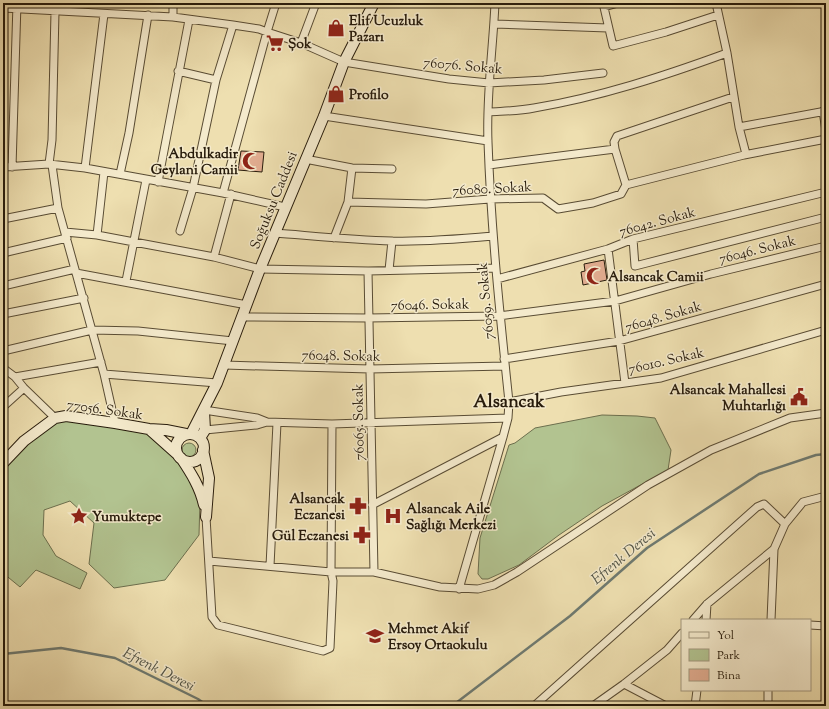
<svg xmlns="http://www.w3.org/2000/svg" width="829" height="709" viewBox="0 0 829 709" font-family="'Sorts Mill Goudy',serif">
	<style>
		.green { fill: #b2c390; stroke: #6c6f4e }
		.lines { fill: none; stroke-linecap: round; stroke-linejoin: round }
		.stream { stroke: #6e7a71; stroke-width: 2.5 }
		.building { fill: #e3ae92; stroke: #271b0b }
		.street-casing { stroke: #594c34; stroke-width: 9 }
		.secondary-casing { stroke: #271b0b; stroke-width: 12 }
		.street { stroke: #f4eacc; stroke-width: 7 }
		.secondary { stroke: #f4eacc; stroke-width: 10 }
		.labels { text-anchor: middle; stroke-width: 3; stroke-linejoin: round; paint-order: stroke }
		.poi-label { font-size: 14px; font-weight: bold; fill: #271b0b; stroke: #f4eacc; text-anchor: start }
		.street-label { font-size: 14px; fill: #271b0b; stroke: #f4eacc }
		.water-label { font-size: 15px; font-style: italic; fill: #505346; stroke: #f4eacc }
		.district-label { font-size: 18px; font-weight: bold; fill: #271b0b; stroke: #f4eacc }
	</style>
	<rect width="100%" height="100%" fill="#eedfb0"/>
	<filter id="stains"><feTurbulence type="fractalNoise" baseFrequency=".005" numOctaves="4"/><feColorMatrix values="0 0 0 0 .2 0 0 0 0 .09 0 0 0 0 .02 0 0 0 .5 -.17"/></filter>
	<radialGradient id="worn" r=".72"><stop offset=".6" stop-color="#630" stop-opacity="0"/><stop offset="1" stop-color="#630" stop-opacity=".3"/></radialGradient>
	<!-- green -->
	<path class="green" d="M602,415L637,416L655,418L671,450L668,470L602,506L559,535L519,565L488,579H482L478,574L480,538L509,445L515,443L535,428Z
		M63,420L139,430L151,435L181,462L200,500L199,535L165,580L114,588L89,564L94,523L70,501L44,510L43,535L56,556L87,573L80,589L36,570L20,587L3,573V469L17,452L55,423Z
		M182 450a7 7 0 1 1 14 0a7 7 0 1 1-14 0Z"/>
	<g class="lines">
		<!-- stream -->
		<path class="stream" d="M3,654L61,648L115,658L198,699L208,706
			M452,706L570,616L647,548L759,474L816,455L826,454"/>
	</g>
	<!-- building -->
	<path class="building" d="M241,151L264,152L262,172L238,170Z
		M604,260L607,280L583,285L581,272L585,271L584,264Z"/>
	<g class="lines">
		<!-- street casing -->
		<g class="street-casing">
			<path id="street" d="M173,3V17
				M603,3L613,46L666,32L718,15
				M716,3L727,53L739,127L746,154
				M604,7L618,3
				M3,8L173,17L233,25L259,29L267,32L301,43L344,62L449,79L489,83L544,80L603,73
				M494,24L608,28
				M301,43L316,3
				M178,71L216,80
				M823,111L826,131
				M489,112C504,111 519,111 534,108C600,97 664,76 727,53
				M324,116L488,141
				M739,127L826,111
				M305,159L352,168L392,169
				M49,164L52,140L55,12
				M52,165L58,208L104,374L115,423
				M489,165L615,149
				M3,167L49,164L85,168L223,193L285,207
				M12,167L17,3
				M85,168L104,14
				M120,174L129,133L148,15
				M158,182L189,20
				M626,185L744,155L826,139
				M626,185L615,149L614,142L617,136L733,97
				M223,193L267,32L276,3
				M348,202L426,204L490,199L543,198L558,209L593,203L621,194L626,185
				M3,219L58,208
				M180,231L193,188L216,80L233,25
				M65,232L97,235L134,242L214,257L260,269L368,271L495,268
				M275,233C314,236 353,240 392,241C425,242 459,239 493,236
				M97,235L104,172
				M334,238L348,202L352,168
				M633,239L635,266L826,217
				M608,249L625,383
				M3,253L67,238
				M214,257L231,194
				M389,270L392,241
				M368,271L374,572
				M76,273L247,305
				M497,279L608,249L633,239L826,192
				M126,281L146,180
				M3,286L75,269
				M3,314L84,298
				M242,317L368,318L499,316L615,301L711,274L826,246
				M3,351L92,330L138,331L233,341
				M504,359L619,341L826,284
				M224,365L370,369L505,366
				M3,368L15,377L24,388L55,418
				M104,374L217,383
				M15,377L101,362
				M509,402L561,392L661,378L826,330
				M3,407L24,388
				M204,410L257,418L267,422L332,424L508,418
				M205,430L257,425L267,422
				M372,505L503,437
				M206,517L212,617L218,625L323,651L330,648L333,581L331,572L332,424
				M209,561L331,572H374L440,587L478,589L494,585L517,572L648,485L711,450L790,418L826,413
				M270,566L277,423
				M459,589L503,437L508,418L509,402C500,315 491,229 488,142C486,96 493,49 495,3
				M693,620L707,604L774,549
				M706,620L707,604
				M771,620L774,549L785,524L803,502L826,496
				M810,625L826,626
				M624,684L666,706
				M534,706L757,507L764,504L785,524
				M593,706L624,684L667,650L682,633
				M695,706L697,690
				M768,706V690"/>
		</g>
		<!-- secondary casing -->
		<g class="secondary-casing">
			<path id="secondary" d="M149,429L177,454
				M191,434L217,383L260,269L324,116L344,62L374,3
				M176 448a14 14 0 1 1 28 0a14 14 0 1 1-28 0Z
				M200,438L205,430L204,411
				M203,450L209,478L206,517
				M181,458C191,473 200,487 204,505
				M3,463L24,441L55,418L66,416L115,423L149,429L166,430L186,434"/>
		</g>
		<!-- street -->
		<use href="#street" class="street"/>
		<!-- secondary -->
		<use href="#secondary" class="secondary"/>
	</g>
	<!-- icons -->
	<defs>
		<g id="shop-bare" transform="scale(1.38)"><path d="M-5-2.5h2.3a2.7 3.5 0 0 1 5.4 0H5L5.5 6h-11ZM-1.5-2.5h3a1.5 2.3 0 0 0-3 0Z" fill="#8f2418" stroke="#f4eacc" stroke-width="2.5" paint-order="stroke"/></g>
		<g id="supermarket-bare" transform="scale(1.38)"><path d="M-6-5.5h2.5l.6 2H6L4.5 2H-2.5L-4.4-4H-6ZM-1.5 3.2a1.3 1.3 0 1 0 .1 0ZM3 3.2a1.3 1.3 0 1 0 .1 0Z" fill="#8f2418" stroke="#f4eacc" stroke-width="2.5" paint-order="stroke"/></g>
		<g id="mosque-bare" transform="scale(1.38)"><path d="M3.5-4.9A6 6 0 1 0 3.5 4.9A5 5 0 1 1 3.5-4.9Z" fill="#8f2418" stroke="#f4eacc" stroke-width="2.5" paint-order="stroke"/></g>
		<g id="civic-bare" transform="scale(1.38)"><path d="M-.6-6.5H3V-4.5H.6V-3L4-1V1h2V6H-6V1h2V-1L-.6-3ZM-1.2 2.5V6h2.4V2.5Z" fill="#8f2418" stroke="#f4eacc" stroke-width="2.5" paint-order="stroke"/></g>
		<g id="pharmacy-bare" transform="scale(1.38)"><path d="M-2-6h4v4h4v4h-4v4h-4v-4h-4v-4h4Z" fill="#8f2418" stroke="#f4eacc" stroke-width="2.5" paint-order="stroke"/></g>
		<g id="sight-bare" transform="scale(1.38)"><path d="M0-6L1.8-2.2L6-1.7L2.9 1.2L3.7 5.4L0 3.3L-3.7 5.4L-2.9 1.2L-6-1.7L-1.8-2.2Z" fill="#8f2418" stroke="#f4eacc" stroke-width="2.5" paint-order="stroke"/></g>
		<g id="hospital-bare" transform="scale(1.38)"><path d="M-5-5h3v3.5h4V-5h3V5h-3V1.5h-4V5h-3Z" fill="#8f2418" stroke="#f4eacc" stroke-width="2.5" paint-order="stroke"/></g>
		<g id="school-bare" transform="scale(1.38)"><path d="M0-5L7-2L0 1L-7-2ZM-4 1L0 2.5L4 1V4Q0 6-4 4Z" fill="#8f2418" stroke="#f4eacc" stroke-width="2.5" paint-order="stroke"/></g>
	</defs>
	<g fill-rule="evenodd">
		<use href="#shop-bare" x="336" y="28"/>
		<use href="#supermarket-bare" x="275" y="43"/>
		<use href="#shop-bare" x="336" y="94"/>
		<use href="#mosque-bare" x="251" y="161"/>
		<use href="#mosque-bare" x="595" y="276"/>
		<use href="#civic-bare" x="799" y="397"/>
		<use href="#pharmacy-bare" x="358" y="506"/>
		<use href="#sight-bare" x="79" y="516"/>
		<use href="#hospital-bare" x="393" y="516"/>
		<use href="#pharmacy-bare" x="362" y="535"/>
		<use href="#school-bare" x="375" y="636"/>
	</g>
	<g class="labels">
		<!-- poi labels -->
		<g class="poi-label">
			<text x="349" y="25">Elif Ucuzluk<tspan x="349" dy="16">Pazarı</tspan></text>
			<text x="288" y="48">Şok</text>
			<text x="349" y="99">Profilo</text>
			<text x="238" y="158" text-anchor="end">Abdulkadir<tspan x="238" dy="16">Geylani Camii</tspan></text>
			<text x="608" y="281">Alsancak Camii</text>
			<text x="786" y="394" text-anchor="end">Alsancak Mahallesi<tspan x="786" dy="16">Muhtarlığı</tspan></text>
			<text x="345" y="503" text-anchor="end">Alsancak<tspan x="345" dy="16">Eczanesi</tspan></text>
			<text x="406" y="513">Alsancak Aile<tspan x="406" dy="16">Sağlığı Merkezi</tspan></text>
			<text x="92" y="521">Yumuktepe</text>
			<text x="349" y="540" text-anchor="end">Gül Eczanesi</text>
			<text x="388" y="633">Mehmet Akif<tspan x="388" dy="16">Ersoy Ortaokulu</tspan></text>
		</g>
		<!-- street labels -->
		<g class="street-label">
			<text transform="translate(463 65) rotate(5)" y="5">76076. Sokak</text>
			<text transform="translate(492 188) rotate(-3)" y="5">76080. Sokak</text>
			<text transform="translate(273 200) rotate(-68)" y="5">Soğuksu Caddesi</text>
			<text transform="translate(657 221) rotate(-15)" y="5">76042. Sokak</text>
			<text transform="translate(757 249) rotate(-14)" y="5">76046. Sokak</text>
			<text transform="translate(485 301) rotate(-95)" y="5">76059. Sokak</text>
			<text transform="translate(430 304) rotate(-1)" y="5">76046. Sokak</text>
			<text transform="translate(663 316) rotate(-16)" y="5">76048. Sokak</text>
			<text transform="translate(341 355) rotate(1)" y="5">76048. Sokak</text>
			<text transform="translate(666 360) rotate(-13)" y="5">76010. Sokak</text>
			<text transform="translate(105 409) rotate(8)" y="5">77056. Sokak</text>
			<text transform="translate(358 422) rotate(-91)" y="5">76065. Sokak</text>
		</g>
		<!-- water labels -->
		<g class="water-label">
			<text transform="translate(623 556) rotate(-40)" y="5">Efrenk Deresi</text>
			<text transform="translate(159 669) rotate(27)" y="5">Efrenk Deresi</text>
		</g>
		<!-- district labels -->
		<g class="district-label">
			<text x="509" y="407">Alsancak</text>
		</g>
	</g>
	<!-- margin -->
	<rect width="829" height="709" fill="none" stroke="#eedfb0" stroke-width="16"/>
	<rect x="4" y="4" width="821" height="701" fill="none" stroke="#271b0b" stroke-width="2"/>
	<rect x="8" y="8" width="813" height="693" fill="none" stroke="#271b0b"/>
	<!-- legend -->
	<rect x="681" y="619" width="130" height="72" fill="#f4eacc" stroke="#a2977f"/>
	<rect x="689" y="632" width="20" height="6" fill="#f4eacc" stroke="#a2977f"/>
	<text x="717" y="639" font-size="12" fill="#271b0b">Yol</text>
	<rect x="689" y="649" width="20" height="12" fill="#b2c390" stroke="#a2977f"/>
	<text x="717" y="659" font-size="12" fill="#271b0b">Park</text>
	<rect x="689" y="669" width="20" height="12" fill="#e3ae92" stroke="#a2977f"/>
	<text x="717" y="679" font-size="12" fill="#271b0b">Bina</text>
	<rect width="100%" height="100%" filter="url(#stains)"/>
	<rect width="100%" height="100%" fill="url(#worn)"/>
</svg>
